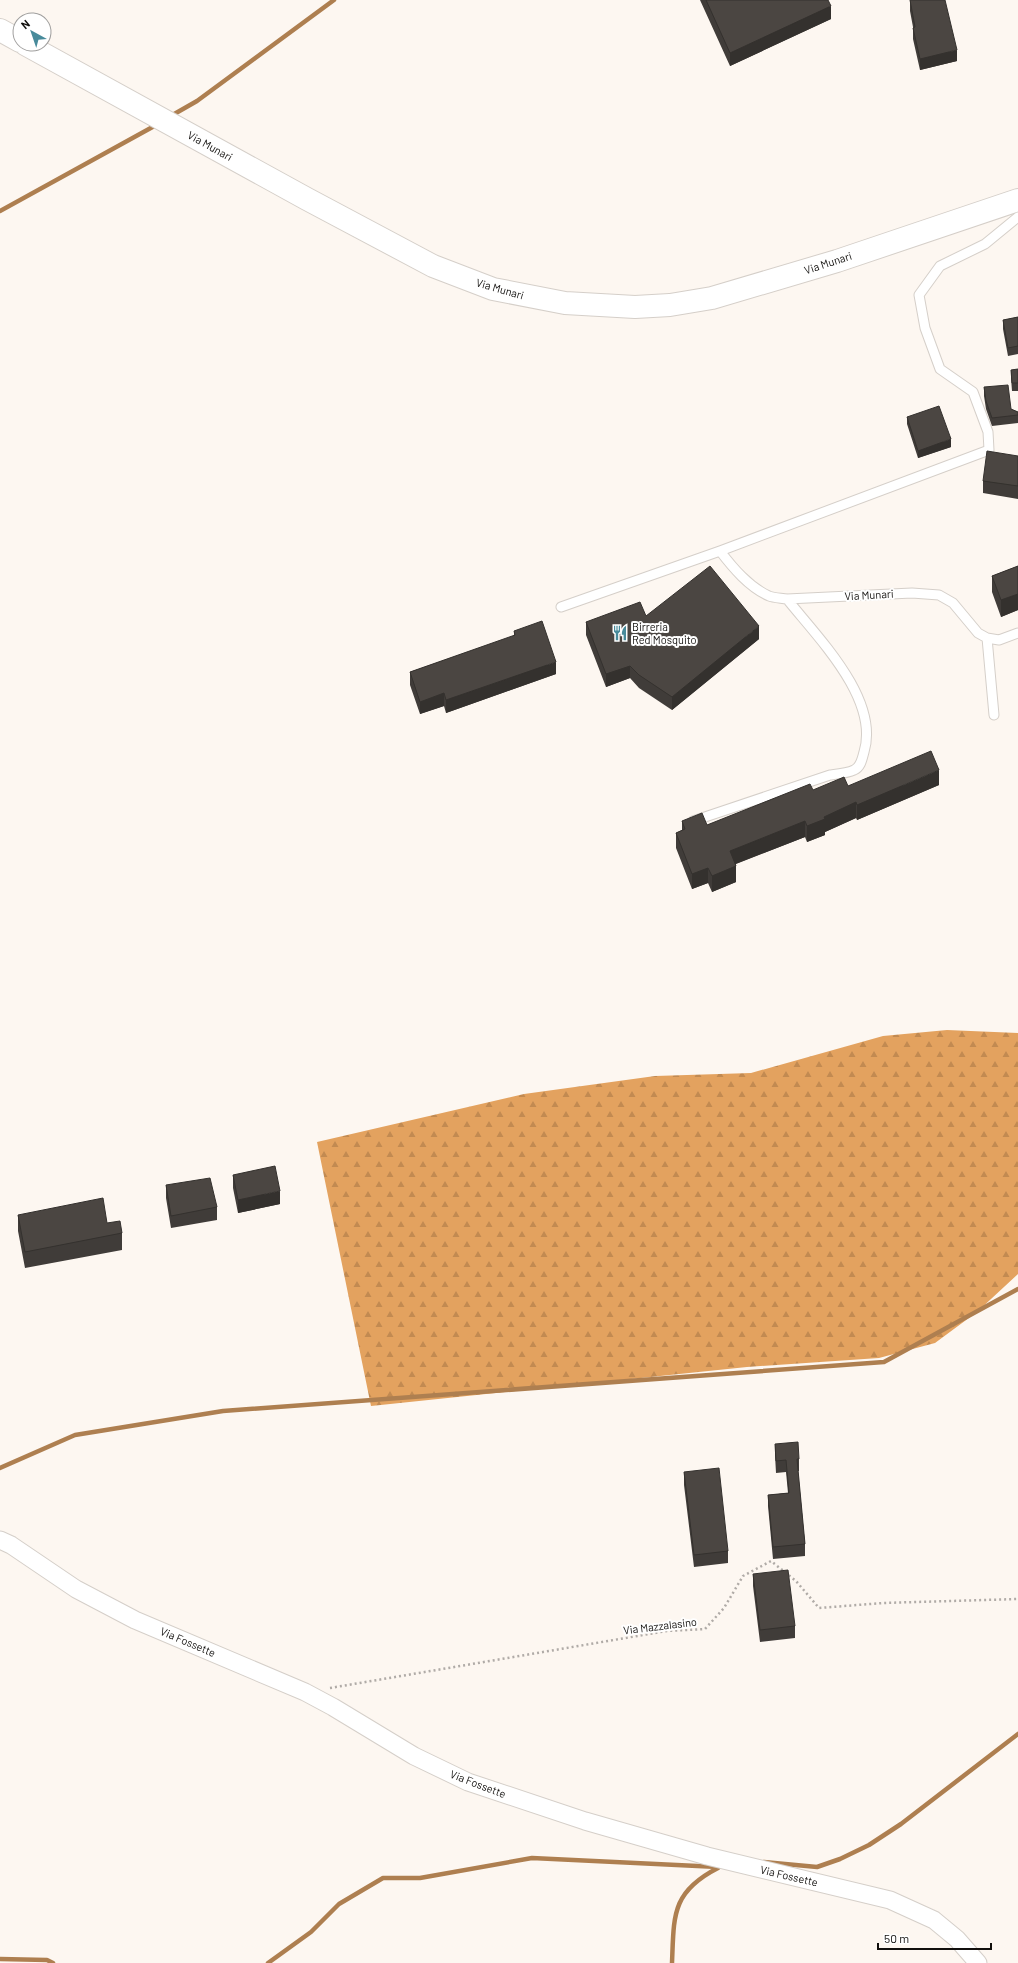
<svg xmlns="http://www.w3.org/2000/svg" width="1018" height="1963" viewBox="0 0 1018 1963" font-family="Barlow,sans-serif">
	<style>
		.forest { fill: url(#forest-firs) }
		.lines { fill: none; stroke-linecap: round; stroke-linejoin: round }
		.stream { stroke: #ae7f50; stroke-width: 4.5 }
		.lane-casing { stroke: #d5cfc9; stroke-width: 11 }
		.street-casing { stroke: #d5cfc9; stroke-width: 19 }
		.primary-casing { stroke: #d5cfc9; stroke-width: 24 }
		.path { stroke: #b0aba7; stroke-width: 2.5; stroke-dasharray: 2 3; stroke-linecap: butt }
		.lane { stroke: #fff; stroke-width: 9 }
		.street { stroke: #fff; stroke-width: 17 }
		.primary { stroke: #fff; stroke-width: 22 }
		.wall { fill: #403c39 }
		.shaded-wall { fill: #34312e }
		.building { fill: #4b4642; stroke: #34312e }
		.labels { text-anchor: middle; stroke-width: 4; stroke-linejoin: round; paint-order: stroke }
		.street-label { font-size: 11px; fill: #110f0d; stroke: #fff }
		.poi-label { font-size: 11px; fill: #110f0d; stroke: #fff; text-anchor: start }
	</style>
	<defs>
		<pattern id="forest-firs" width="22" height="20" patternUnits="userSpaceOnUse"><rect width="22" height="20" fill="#e3a25f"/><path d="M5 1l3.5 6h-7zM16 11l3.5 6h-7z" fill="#c28a51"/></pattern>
	</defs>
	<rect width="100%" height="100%" fill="#fdf7f1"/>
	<!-- forest -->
	<path class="forest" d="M947,1030L1018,1033V1274L977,1312L935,1343L879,1358L747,1367L371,1406L317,1142L524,1094L655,1076L751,1073L883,1036Z"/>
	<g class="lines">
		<!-- stream -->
		<path class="stream" d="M169,117L197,101L334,0
			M0,211L158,124
			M0,1468L75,1435L223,1411L884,1362L1018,1289
			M764,1862L817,1867L840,1859L869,1845L901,1824L1018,1734
			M0,1959L47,1960L53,1963
			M268,1963L311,1932L339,1904L383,1878H420L532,1858L718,1867
			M672,1963C674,1916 671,1892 718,1868"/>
		<!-- lane casing -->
		<g class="lane-casing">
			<path id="lane" d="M720,551C733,568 749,587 769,596C774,598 782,598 787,599L912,593L939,595L953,603L978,633L987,638L999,640L1018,633
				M561,607L720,551L989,450L988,432L973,392L940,369L925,328L919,295L940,266L985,244L1018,217
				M987,638L994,715
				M693,821L830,775C838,774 848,773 854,770C861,767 862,759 864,752C880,699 818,638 787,599"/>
		</g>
		<!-- street casing -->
		<g class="street-casing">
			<path id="street" d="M0,1540L11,1545L76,1589L135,1620L305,1692L333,1707L414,1756L468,1782L585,1821L707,1856L890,1900L934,1920L957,1939L978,1963"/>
		</g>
		<!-- primary casing -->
		<g class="primary-casing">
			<path id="primary" d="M0,30L20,41
				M25,44L307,199L433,266L493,289L565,303L635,307L670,305L712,298L837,261L1018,200"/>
		</g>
		<!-- path -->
		<path class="path" d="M330,1688L667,1631L705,1629L724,1608L743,1576L771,1561L796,1581L819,1608L883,1603L1018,1599"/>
		<!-- lane -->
		<use href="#lane" class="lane"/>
		<!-- street -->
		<use href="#street" class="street"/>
		<!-- primary -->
		<use href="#primary" class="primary"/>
	</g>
	<!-- wall -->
	<path class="wall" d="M700,0H828L831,19L730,66Z
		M910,0L957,61L920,70L913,39V27L910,11Z
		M1018,317V354L1008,356L1003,329V320Z
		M1018,369V391H1012L1011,378V370Z
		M984,387L1011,409L1018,412V423L992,426L986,409L984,396Z
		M907,417L951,447L918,458L907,424Z
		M1018,456V499L983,493V481Z
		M1018,566V610L1001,617L992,592V576Z
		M646,616L759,639L672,710L639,688L630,678L606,687L586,635V622Z
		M514,631L556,674L446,713L444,706L420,714L410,685V672L514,636Z
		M939,785L857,820L856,818L825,832V835L807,842L805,837L736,864V882L712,892L708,883L692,889L676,848V833L682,830V821L707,825L813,790L848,786Z
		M233,1175L280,1204L238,1213L233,1188Z
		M166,1185L217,1207V1220L171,1228L166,1198Z
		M18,1215L107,1223L122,1233V1250L25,1268L18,1231Z
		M775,1444L799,1459V1471H798L805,1544V1556L773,1559L768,1506V1495L788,1493L786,1472L776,1473L775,1455Z
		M684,1472L728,1551V1563L694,1567L684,1485Z
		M753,1574L795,1626V1638L760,1642L753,1586Z"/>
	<!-- shaded-wall -->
	<path class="shaded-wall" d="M831,6V19L730,66V53Z
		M957,50V61L920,70V59Z
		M951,439V447L918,458V451Z
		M1018,594V610L1001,617V600Z
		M759,626V639L672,710V697Z
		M556,662V674L446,713V700Z
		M630,666V678L606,687V674Z
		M444,693V706L420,714V702Z
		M939,770V785L857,820V805Z
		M856,802V818L825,832V835L807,842V826L824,817Z
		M805,821V837L730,866V851Z
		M736,866V882L712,892V876Z
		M708,868V883L692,889V874Z
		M280,1191V1204L238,1213V1200Z"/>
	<!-- building -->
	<path class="building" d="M706,0H828L831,6L730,53Z
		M910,0H945L957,50L920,59L913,28L915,27Z
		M1018,317V346L1008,348L1003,320Z
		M1018,369V383H1012L1011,370Z
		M1008,385L1011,409L1018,412V415L992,418L986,401L984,387Z
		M939,406L951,439L918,451L907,417Z
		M987,451L1018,456V486L983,481Z
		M710,566L759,626L672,697L639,675L630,666L606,674L586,622L640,602L646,616Z
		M1018,566V594L1001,600L992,576Z
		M542,621L556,662L446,700L444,693L420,702L410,672L515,635L514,631Z
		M931,751L939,770L857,805L856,802L824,817L825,819L807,826L805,821L730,851L736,866L712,876L708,868L692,874L676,833L685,829L682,821L702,813L707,825L810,784L813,790L844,777L848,786Z
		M275,1166L280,1191L238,1200L233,1175Z
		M210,1178L217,1207L171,1216L166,1185Z
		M103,1198L107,1223L120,1221L122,1233L25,1252L18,1215Z
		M798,1442L799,1459H797L805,1544L773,1547L768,1495L789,1493L786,1460L776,1461L775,1444Z
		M719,1468L728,1551L694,1555L684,1472Z
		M788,1570L795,1626L760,1630L753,1574Z"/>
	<!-- icons -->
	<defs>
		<g id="restaurant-bare" transform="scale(1.2)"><path d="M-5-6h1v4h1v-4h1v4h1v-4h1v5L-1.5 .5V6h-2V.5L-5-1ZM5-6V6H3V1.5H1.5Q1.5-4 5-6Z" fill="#488b9b" stroke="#fff" stroke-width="2.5" paint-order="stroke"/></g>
	</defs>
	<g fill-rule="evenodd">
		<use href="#restaurant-bare" x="620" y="633"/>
	</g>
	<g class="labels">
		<!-- street labels -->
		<g class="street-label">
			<text transform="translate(210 146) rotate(29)" y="4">Via Munari</text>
			<text transform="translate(828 263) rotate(-18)" y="4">Via Munari</text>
			<text transform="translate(500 289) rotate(16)" y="4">Via Munari</text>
			<text transform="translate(869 595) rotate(-3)" y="4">Via Munari</text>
			<text transform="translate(660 1626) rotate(-7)" y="4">Via Mazzalasino</text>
			<text transform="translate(188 1642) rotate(23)" y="4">Via Fossette</text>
			<text transform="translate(478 1784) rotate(21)" y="4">Via Fossette</text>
			<text transform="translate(789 1876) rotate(13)" y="4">Via Fossette</text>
		</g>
		<!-- poi labels -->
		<g class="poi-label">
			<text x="632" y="631">Birreria<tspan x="632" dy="13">Red Mosquito</tspan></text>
		</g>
	</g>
	<!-- north arrow -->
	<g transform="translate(32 32) rotate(320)"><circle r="19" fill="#ffffff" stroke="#a09f9e"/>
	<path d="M0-3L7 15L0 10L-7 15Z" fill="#488b9b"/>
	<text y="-6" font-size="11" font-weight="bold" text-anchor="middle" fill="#110f0d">N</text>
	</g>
	<!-- scale -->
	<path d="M878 1943v6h113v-6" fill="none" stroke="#110f0d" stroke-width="2"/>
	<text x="884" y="1943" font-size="12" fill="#110f0d" stroke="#ffffff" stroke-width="3" paint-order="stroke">50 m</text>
</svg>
